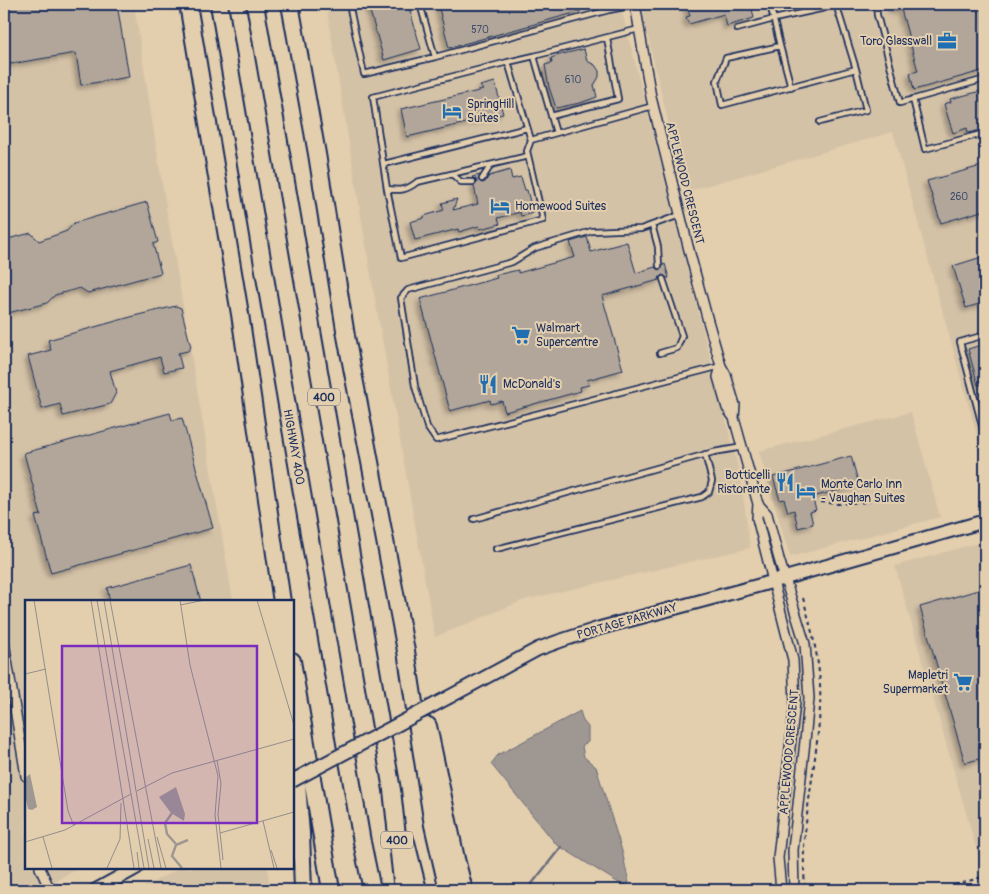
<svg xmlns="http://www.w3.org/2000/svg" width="989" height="894" viewBox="0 0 989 894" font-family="Pangolin,sans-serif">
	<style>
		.built { fill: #d4c2a7 }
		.water { fill: #9f9792; stroke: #6a6d7d }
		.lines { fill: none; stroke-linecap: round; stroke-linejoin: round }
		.stream { stroke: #6a6d7d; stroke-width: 2.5 }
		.building { fill: #b1a699; stroke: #1b2f5e; filter: url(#shadow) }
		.lane-casing { stroke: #1b2f5e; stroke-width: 8 }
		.street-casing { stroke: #1b2f5e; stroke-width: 12 }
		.secondary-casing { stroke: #1b2f5e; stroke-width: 16 }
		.highway-casing { stroke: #1b2f5e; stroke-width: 20 }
		.path { stroke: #1b2f5e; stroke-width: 2; stroke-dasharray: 4 4; stroke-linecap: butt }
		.lane { stroke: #e3cead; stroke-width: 4.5 }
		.street { stroke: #e3cead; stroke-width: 9 }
		.secondary { stroke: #e3cead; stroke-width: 12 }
		.highway { stroke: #e3cead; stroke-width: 16 }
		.secondary-bridge-casing { stroke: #1b2f5e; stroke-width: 16; stroke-linecap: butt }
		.secondary-bridge { stroke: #e3cead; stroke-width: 12 }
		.labels { text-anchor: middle; stroke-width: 4; stroke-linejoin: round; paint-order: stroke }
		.number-label { font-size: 10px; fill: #404d6d }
		.shield { fill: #e3cead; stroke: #575f76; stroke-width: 1 }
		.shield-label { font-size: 11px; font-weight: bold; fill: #1b2f5e }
		.poi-label { font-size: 12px; fill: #1b2f5e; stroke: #e3cead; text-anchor: start }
		.street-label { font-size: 12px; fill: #1b2f5e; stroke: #e3cead }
		.inset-river { fill: none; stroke: #9f9792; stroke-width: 2.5 }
		.inset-road { fill: none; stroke: #938e8d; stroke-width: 1 }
		.view { fill: #7b2cbf; fill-opacity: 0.15; stroke: #7b2cbf; stroke-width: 2.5 }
		.inset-edge { fill: none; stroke: #1b2f5e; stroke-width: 2.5 }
	</style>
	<defs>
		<filter id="shadow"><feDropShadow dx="-3.5" dy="3.5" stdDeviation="2.5" flood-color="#0004"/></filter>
	</defs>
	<rect width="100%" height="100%" fill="#e3cead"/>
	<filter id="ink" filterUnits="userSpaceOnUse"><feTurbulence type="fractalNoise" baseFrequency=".02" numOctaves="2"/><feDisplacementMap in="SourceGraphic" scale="10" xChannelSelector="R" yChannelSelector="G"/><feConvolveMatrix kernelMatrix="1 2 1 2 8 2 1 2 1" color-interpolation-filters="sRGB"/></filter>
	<g filter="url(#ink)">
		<!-- built -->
		<path class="built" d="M4,4H134L160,171L233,601L26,602V868H80L62,877L47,890H4Z
			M326,4H620L741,479L750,548L524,600L435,637L372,282Z
			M640,4H985V465L893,132L685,192Z
			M911,412L940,517L790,557L759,451Z
			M985,541V861H980L895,566Z
			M180,868H268L269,890H138Z"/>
		<!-- water -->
		<path class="water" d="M580,711L583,721L588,727V742L582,746L584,757L596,767L622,851L629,883L622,885L556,844L491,764L498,755Z"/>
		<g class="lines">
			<!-- stream -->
			<path class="stream" d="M527,890L561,847"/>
		</g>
		<!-- building -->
		<path class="building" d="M4,4H117L129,77L81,85L76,53L4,65Z
			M368,4H408L421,49L384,60Z
			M438,4H581V11L449,48Z
			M686,4H751L754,18L727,26L724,14L689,24L686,17L690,16Z
			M891,4H985V70L914,90L910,73L918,71L901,9L894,11Z
			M584,49L587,61L595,65L599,71V77L594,85L597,97L580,103L556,108L549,87L545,65L552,63L551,58L559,55Z
			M495,82L503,114L407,137L401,109L483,90L480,86Z
			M985,90V129L968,133L967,128L953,133L944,104L951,102L950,99Z
			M985,165V210L941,223L927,181Z
			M510,170L512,179L521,177L525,190H527L533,213L521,216L520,212L498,218L500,224L480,229L479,226L459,232L458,229L415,240L410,222L424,218V216L444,210L442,203L457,199L453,210L478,204L474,186L476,184L477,182L475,179L472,177L480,175L478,180L482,183L485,182L489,176Z
			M147,202L158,242L153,244L161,273L88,293L80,288L55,295L47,303L4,314V240L31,233L39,241L67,231L74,223Z
			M587,237L591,252L627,242L636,273L655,267L657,269L660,270L662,268L663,265L665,264L669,278H667L665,276L662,275L660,277L659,280L602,296L623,370L587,380L589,385L580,387L581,391L505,412L502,401L491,404L490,400L450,411L420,299L497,278L496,275L518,270V273L575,257L570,242Z
			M985,256V302L966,308L953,266Z
			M176,306L181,308L191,347L188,351L178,353L182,368L164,372L160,357L110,371L116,393L110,404L63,416L60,404L42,409L28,356L51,350L48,340L138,315Z
			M985,344V383L978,385L968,349Z
			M170,413L172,420L182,418L213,528L51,573L35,516L41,515L24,453Z
			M851,456L859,485L812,497L816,510L810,512L813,524L798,528L794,510L788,512L784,499L780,500L773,477Z
			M191,565L201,602H110L107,588Z
			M985,588V757L965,763L920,607Z"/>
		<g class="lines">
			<!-- lane casing -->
			<g class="lane-casing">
				<path id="lane" d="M349,4L364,74L435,57L609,10L635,5
					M420,4L435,57
					M602,4L603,11
					M770,4L780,46
					M876,4L877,15L900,103L985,79
					M737,29L774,19L825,8L831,4
					M508,62L534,56
					M791,87L780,46L726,58L717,81L722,105L856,69L836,4
					M913,99L925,149L985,133
					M551,116L618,99L607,38
					M820,122L866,110L856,69
					M556,133L534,56L639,29
					M531,140L653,106
					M384,164L527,128
					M452,174L461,182H473
					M482,179L491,165
					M387,189L373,97L508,62L531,140L527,151L543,220L401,258L387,189C400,191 407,190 417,182L528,156
					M680,215L641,229L592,231L535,248L512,262L408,290L401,298L415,386L427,427L436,440L721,366
					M652,225L658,247L659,266
					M985,335L960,342L985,437
					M660,353L677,348L682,336L663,279
					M474,519L714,452L743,447
					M496,549L702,497L709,492L712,481L705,454"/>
			</g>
			<!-- street casing -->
			<g class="street-casing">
				<path id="street" d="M635,4L651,97L689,250L708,321L721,366L726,375L735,405L734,418L758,504L757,518L793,660L795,702L778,858L781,890
					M721,366L718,377L727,408L734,418
					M758,504L767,514L779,559L805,644L809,698L805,741L793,850L794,890
					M4,642L26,776
					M40,868L50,890"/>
			</g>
			<!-- secondary casing -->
			<g class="secondary-casing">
				<path id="secondary" d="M449,697L538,649L560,641L600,628L757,586L985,521
					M96,890L136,868"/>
			</g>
			<!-- highway casing -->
			<g class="highway-casing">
				<path id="highway" d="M188,4L240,314L282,602
					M219,4L273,324L362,842L372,890
					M255,4L392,790L403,890
					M290,4L317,154L346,336L406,651L433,825L448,890
					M292,661L331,890
					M292,726L301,833L303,890
					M428,726L456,859L464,890
					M406,842L418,890"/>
			</g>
			<!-- path -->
			<path class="path" d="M821,502L838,504L870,502
				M803,598C813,634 822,669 820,707C818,749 809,791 805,833C803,852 804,871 805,890
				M939,890L985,876"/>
			<!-- lane -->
			<use href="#lane" class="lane"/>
			<!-- street -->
			<use href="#street" class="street"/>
			<!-- secondary -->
			<use href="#secondary" class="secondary"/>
			<!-- highway -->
			<use href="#highway" class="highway"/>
			<!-- secondary-bridge casing -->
			<g class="secondary-bridge-casing">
				<path id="secondary-bridge" d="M292,781L449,697"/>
			</g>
			<!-- secondary-bridge -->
			<use href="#secondary-bridge" class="secondary-bridge"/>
		</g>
	</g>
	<!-- icons -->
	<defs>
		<g id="office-bare" transform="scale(1.5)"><path d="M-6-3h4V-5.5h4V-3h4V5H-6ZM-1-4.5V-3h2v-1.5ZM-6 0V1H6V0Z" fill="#1f6fb2" stroke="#e3cead" stroke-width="2.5" paint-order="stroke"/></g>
		<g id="hotel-bare" transform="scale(1.5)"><path d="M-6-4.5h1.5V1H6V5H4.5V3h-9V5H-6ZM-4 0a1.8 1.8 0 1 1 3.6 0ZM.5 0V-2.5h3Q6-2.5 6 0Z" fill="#1f6fb2" stroke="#e3cead" stroke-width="2.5" paint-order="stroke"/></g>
		<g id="supermarket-bare" transform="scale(1.5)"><path d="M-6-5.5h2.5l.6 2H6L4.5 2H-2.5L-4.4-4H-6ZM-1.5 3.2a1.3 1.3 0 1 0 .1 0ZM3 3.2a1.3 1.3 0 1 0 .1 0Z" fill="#1f6fb2" stroke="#e3cead" stroke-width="2.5" paint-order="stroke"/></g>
		<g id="restaurant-bare" transform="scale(1.5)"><path d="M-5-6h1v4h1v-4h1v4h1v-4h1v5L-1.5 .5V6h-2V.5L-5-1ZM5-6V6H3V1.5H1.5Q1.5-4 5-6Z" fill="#1f6fb2" stroke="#e3cead" stroke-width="2.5" paint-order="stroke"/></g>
	</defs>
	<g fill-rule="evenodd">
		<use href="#office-bare" x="947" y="41"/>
		<use href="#hotel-bare" x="452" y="111"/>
		<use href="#hotel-bare" x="500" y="206"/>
		<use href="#supermarket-bare" x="521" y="335"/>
		<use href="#restaurant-bare" x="488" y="384"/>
		<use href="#restaurant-bare" x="785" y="482"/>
		<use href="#hotel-bare" x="806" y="491"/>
		<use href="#supermarket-bare" x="963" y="682"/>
	</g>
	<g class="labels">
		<!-- number labels -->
		<g class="number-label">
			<text x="480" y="33">570</text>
			<text x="573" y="83">610</text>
			<text x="959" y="200">260</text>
		</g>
		<!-- shield labels -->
		<g class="shield">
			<rect x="308" y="388.5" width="32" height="17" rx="4"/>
			<rect x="381" y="831.5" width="32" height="17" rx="4"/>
		</g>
		<g class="shield-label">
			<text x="324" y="401">400</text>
			<text x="397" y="844">400</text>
		</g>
		<!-- poi labels -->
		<g class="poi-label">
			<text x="932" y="45" text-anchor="end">Toro Glasswall</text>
			<text x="467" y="108">SpringHill<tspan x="467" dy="14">Suites</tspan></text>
			<text x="515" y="210">Homewood Suites</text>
			<text x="536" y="332">Walmart<tspan x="536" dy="14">Supercentre</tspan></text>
			<text x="503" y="388">McDonald's</text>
			<text x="770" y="479" text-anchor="end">Botticelli<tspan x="770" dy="14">Ristorante</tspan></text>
			<text x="821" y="488">Monte Carlo Inn<tspan x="821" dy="14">- Vaughan Suites</tspan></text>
			<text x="948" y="679" text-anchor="end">Mapletri<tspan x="948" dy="14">Supermarket</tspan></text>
		</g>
		<!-- street labels -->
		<g class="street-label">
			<text transform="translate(685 183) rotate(76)" y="4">APPLEWOOD CRESCENT</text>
			<text transform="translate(294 447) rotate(80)" y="4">HIGHWAY 400</text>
			<text transform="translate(627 621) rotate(-16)" y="4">PORTAGE PARKWAY</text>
			<text transform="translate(789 752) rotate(-85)" y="4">APPLEWOOD CRESCENT</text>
		</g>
	</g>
	<!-- overview -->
	<g transform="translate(25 600)">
		<rect width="269" height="269" fill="#e3cead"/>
		<path d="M5,174L12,207L7,210L3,209L0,195V178ZM151,187L160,214L159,221L146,213L134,197Z" fill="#9f9792"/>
		<path class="inset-river" d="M147,213L140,223L142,234L151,244M157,268L147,256L151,245L163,240"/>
		<path class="inset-road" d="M9,0L43,211L49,226M66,0L109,268M72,0L119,268M79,0L124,268M85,0L136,268M155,0L165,65L193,176L190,215L196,268M232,0L269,125M155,5L180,0M0,74L21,69M192,160L196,184L193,214L198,260M112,191L147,173L269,139M238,221L249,268M195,233L269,212M18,237L27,268M132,237L141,268M123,239L129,268M0,242L40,230L106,194M246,250L252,268M112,252L114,268M82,268L95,239L96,203"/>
		<path class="view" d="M37,46H232V223H37Z"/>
		<rect width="269" height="269" class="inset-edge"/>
	</g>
	<!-- margin -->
	<rect width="989" height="894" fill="none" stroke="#e3cead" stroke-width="20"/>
	<rect x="10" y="10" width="969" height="874" fill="none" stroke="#1b2f5e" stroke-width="2" filter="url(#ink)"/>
</svg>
